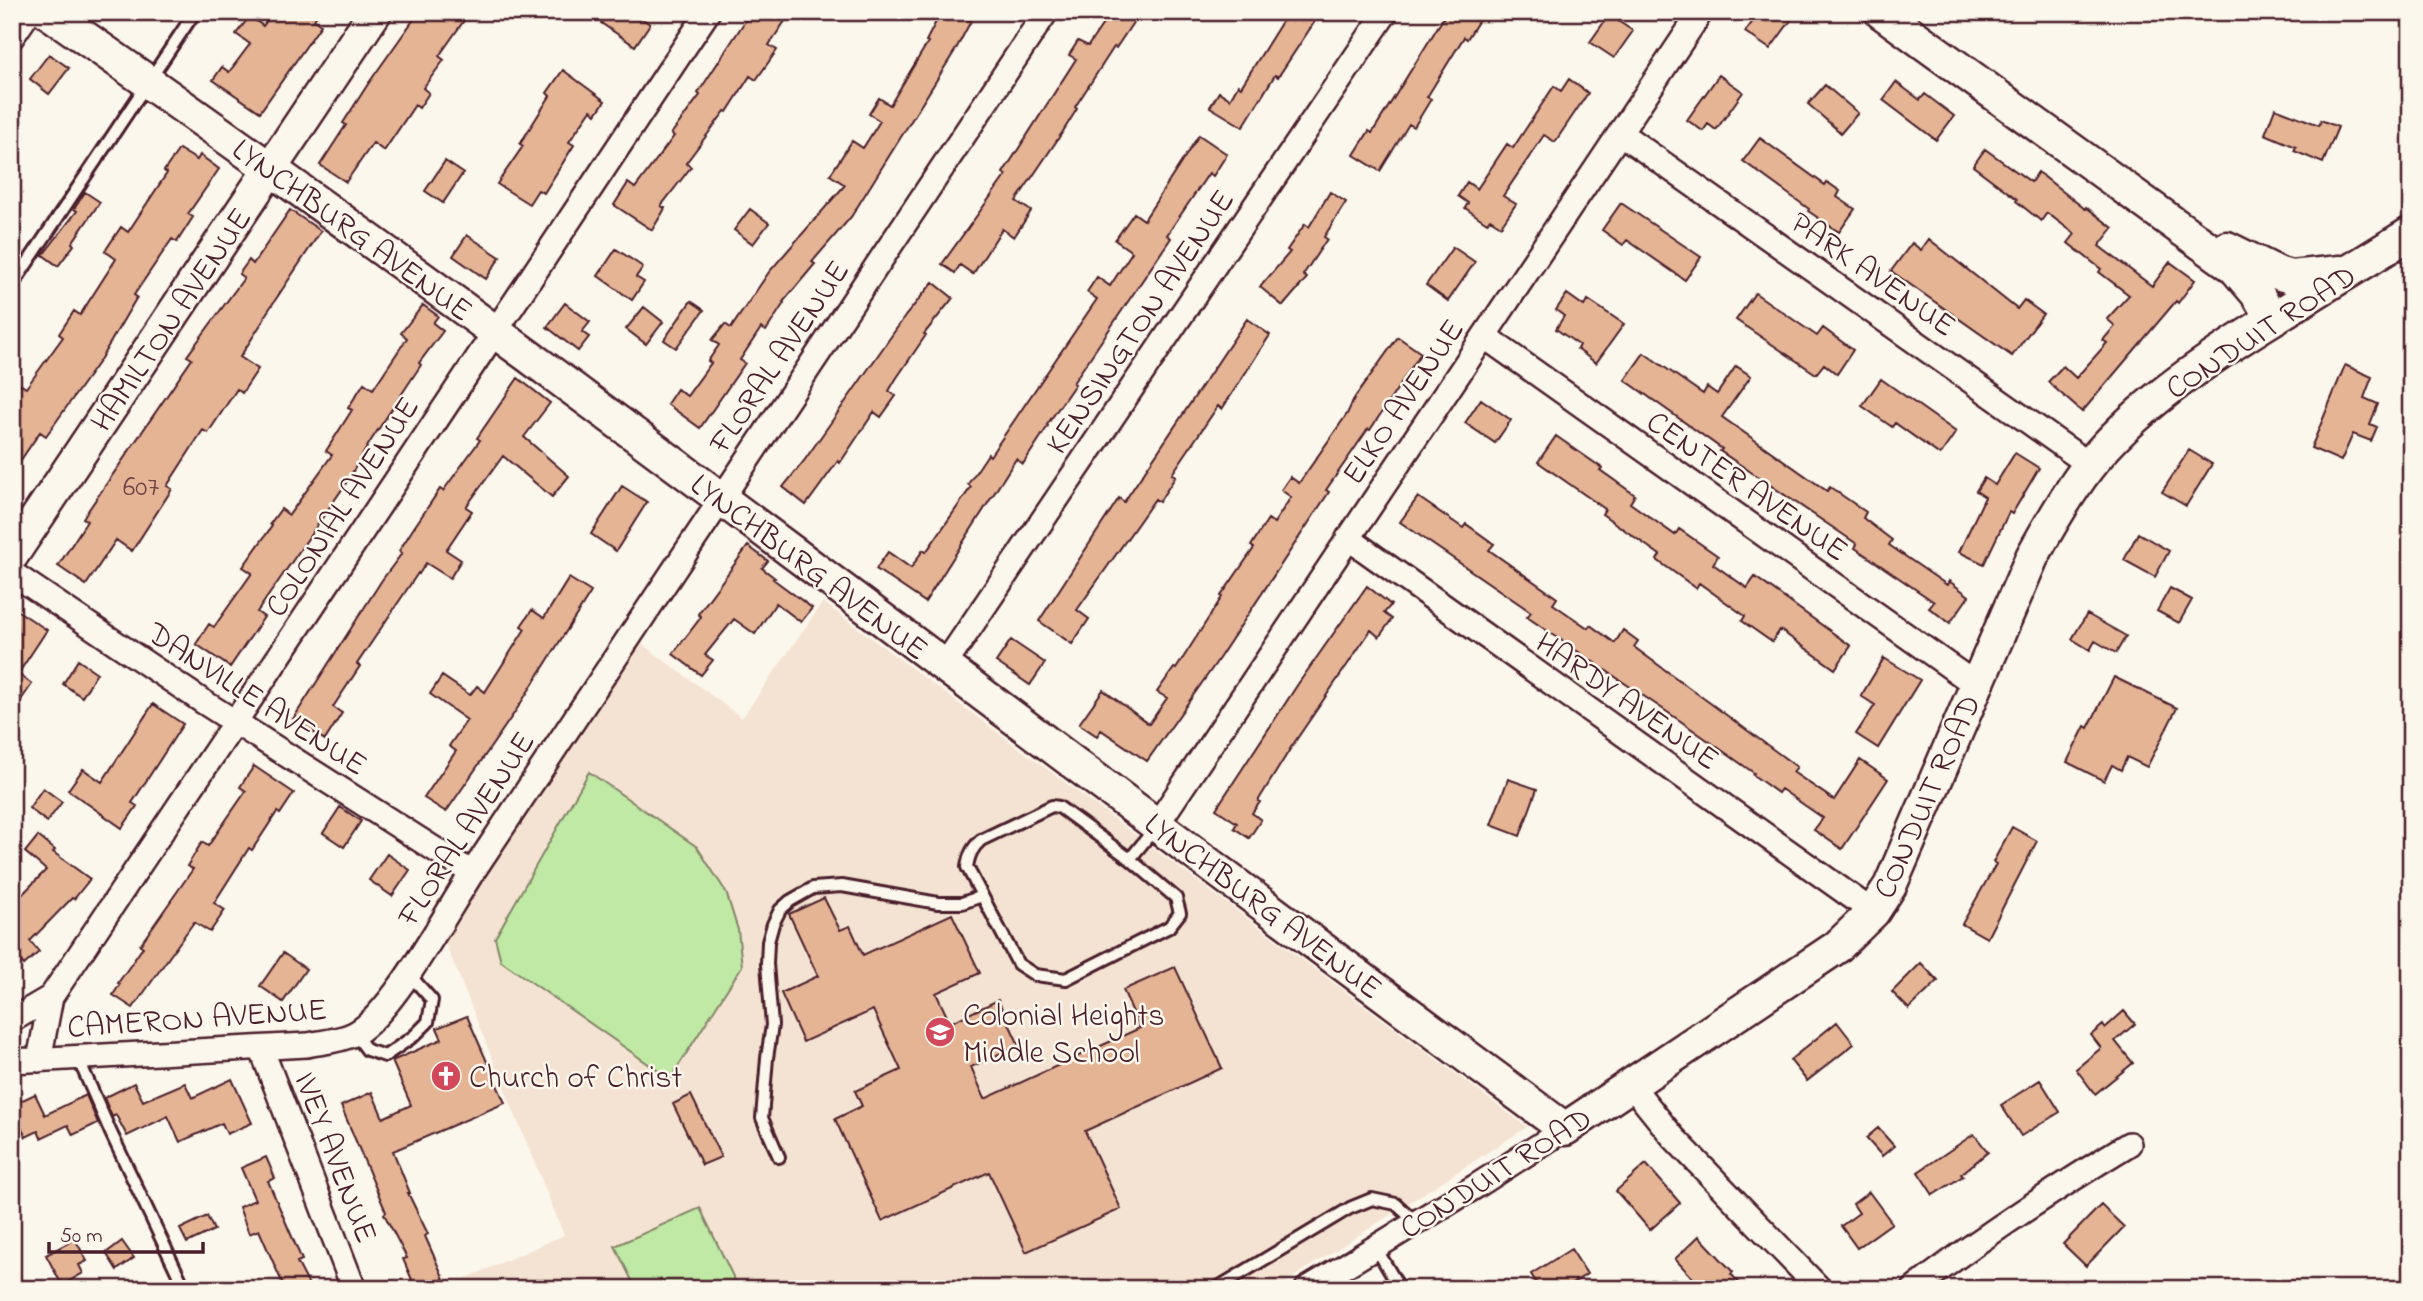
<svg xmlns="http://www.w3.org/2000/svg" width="2423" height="1301" viewBox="0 0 2423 1301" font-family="'Indie Flower',sans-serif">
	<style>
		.built { fill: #f4e3d2 }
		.park { fill: #bfe9a5; stroke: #848468; stroke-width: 2 }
		.building { fill: #e4b495; stroke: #4a1f2b; stroke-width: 2 }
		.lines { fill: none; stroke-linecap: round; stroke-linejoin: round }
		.lane-casing { stroke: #4a1f2b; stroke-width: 16 }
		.street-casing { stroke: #4a1f2b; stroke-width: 28 }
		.secondary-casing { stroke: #4a1f2b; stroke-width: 37 }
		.lane { stroke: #fbf7ec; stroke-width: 10 }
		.street { stroke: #fbf7ec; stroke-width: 23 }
		.secondary { stroke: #fbf7ec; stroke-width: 32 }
		.labels { text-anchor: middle; stroke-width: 5; stroke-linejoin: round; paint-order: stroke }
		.number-label { font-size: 28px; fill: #704446 }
		.street-label { font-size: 32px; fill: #4a1f2b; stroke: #fbf7ec }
		.poi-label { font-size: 32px; fill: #4a1f2b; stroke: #fbf7ec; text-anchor: start }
	</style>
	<rect width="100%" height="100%" fill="#fbf7ec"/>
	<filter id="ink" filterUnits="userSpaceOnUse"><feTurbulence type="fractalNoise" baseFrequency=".0143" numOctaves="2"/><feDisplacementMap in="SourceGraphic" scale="14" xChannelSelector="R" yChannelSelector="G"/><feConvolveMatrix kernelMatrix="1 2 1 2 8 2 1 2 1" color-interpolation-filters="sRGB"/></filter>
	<g filter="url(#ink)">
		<!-- built -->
		<path class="built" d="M823,602L1527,1127L1275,1289H442L564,1235L443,937L638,641L742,718Z"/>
		<!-- park -->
		<path class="park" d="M589,772L697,847L726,892L738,930L742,966L670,1079L501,961L495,938Z
			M700,1208L739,1289H636L615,1246Z"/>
		<!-- building -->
		<path class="building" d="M273,12H319L314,20L321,25L260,112L213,80L222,67L229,72L250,44L236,34L250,16L263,26Z
			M419,12H470L439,56L444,60L423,88L429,93L419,108L415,105L384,151L373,143L346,182L320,165L346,125L343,123L368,84Z
			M608,12H632L650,24L635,46L601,23Z
			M751,12H791L769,45L777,50L756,80L750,76L727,112L725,111L686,163L691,167L661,206L665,208L663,212L652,230L614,205L628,183L635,188L674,136L671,134L700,95L698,93Z
			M941,12H954L971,21L956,49L851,217L812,262L815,264L783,302L784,303L766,331L761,328L740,360L745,363L700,428L667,404L677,389L687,396L711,363L708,361L719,345L712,340L725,324L731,328L769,272L845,185L830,175L852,141L863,148L880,121L869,114L879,98L890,105L928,42L926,41Z
			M1111,12H1140L1116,48L1114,47L1075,107L1077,109L1062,133L1016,201L1031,211L1014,237L1002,229L973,274L960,265L955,273L942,264L1006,175L1003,173L1076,59L1069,55L1078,41L1088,46Z
			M1288,12H1321L1278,77L1275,75L1243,127L1210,107L1219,92L1230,99L1238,85L1241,87Z
			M1447,12H1484L1467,39L1464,37L1427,97L1431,99L1414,127L1409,124L1380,171L1354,155L1369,131L1372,133Z
			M1760,12H1797L1770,49L1745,32Z
			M1609,15L1633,31L1614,58L1590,42Z
			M49,54L69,68L49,94L30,79Z
			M563,70L605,101L596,114L591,110L569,142L574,145L544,193L538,190L529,204L497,184L523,146L520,144L550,96L547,93Z
			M1719,75L1743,92L1716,130L1708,124L1703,131L1687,120Z
			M1569,79L1588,93L1555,142L1544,135L1503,196L1516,204L1501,226L1490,219L1487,223L1465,208L1468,203L1458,196L1467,182L1477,189L1507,144L1513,148L1554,86L1561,91Z
			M1896,82L1920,100L1925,94L1954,116L1936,140L1883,100Z
			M1825,85L1858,113L1841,133L1808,104Z
			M2275,108L2319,125L2321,120L2338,127L2323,163L2294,151L2296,147L2265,134Z
			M1199,135L1227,154L1213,176L1209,173L1167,235L1171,238L1073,383L1075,384L1047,425L1048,426L1023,464L1016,459L925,602L876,569L888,552L911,568L923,550L926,552L971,487L968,484L988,454L990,456L1097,299L1087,292L1097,277L1110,286L1132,252L1115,240L1134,213L1144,220Z
			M1760,138L1825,185L1827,182L1840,191L1837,197L1855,209L1839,232L1808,211L1809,209L1743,161Z
			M179,149L197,160L200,155L219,169L188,214L193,217L177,242L172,239L134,295L137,297L100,360L46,436L40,432L12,473V379L26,388L63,337L59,334L74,311L80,315L116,259L105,251L121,227L128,232L167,173L164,171Z
			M1985,149L2031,182L2038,172L2085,209L2086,207L2113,228L2099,246L2152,286L2170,262L2195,280L2178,303L2176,301L2082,412L2048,382L2063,366L2076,378L2107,343L2103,340L2115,326L2107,319L2129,295L2099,272L2101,269L2068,243L2075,234L2047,213L2041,221L2016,201L2017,199L1973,166Z
			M445,161L463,173L443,203L425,191Z
			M85,192L100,202L72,243L74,245L58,266L43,255L77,211L74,209Z
			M1330,192L1346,202L1324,237L1327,239L1303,275L1307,278L1283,306L1260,287L1290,252L1287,250L1305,224L1309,227Z
			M1621,203L1701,257L1685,280L1627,240L1623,245L1602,230Z
			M750,209L769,223L753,244L734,230Z
			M290,210L321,231L264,317L265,318L240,357L258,369L242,393L237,389L208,433L203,430L167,486L172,489L132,551L116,540L86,585L58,566L87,521L83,518L192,359L187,356L244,278L239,274L249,260L253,264Z
			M467,235L500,257L486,279L453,256Z
			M1929,239L2017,309L2024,300L2043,314L2012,356L1891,271L1912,243L1921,250Z
			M1453,247L1475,262L1448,301L1426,285Z
			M616,249L643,267L636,277L644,282L632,300L598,276Z
			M933,282L953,298L924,334L926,335L896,379L889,391L896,396L881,417L874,412L840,463L838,461L806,505L783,487L804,461L906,315Z
			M1755,293L1817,336L1823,328L1853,350L1837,374L1824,364L1816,374L1736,320Z
			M1567,294L1584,306L1588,300L1624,324L1596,363L1577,349L1579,345L1556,329L1564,316L1556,310Z
			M691,301L704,310L676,348L664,340Z
			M565,303L590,322L582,332L589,337L578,351L547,327Z
			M423,305L438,316L433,323L443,331L419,363L421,365L370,442L345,485L264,602L257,612L264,617L230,667L196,644L209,624L214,627L252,573L243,567L272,526L270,524L281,509L289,515L332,455L326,451L352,410L348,408L364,383L373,389L407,338L401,333Z
			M644,307L663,322L646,344L626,329Z
			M1247,319L1270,335L1222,409L1218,406L1172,474L1176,476L1159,502L1155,499L1077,610L1089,619L1072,644L1039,621L1119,498L1124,502Z
			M1398,337L1421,353L1370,430L1368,429L1326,490L1329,492L1216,663L1147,761L1101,730L1097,736L1079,724L1103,690L1149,724L1167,698L1157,692L1174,668L1176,669L1222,597L1221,596L1254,548L1251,546L1268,519L1274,523L1291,497L1281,490L1290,477L1299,483L1347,414L1355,397Z
			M1644,353L1703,394L1707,387L1717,394L1736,366L1751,376L1722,417L1827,491L1830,487L1866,512L1863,518L1892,540L1889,545L1947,585L1949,581L1969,596L1950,623L1929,608L1934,602L1855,548L1857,544L1720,451L1722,449L1625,380Z
			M2345,365L2372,377L2364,398L2378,404L2370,424L2377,427L2371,441L2353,434L2341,461L2311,448Z
			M518,378L550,403L524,437L569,476L552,497L503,456L466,507L472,511L446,550L461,560L450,578L426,563L419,574L418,573L357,664L360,666L333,707L342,713L325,740L293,719L382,580L402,553L399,551L413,529L440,489L443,491L480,440L477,438Z
			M1881,379L1956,432L1940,455L1895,423L1892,427L1862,406Z
			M1481,399L1511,420L1495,443L1465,423Z
			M1556,436L1602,468L1600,470L1635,495L1630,503L1675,535L1679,529L1718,556L1713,564L1747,588L1755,577L1851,646L1835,669L1780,630L1772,642L1742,621L1745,616L1699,583L1696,588L1657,560L1660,555L1602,514L1605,509L1538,462Z
			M2189,450L2212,464L2186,506L2162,492Z
			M2015,453L2039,468L2012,514L2009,512L1984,564L1959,552L1985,497L1976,491L1984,478L1995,485Z
			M622,486L647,502L616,551L591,534Z
			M1418,497L1463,528L1466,524L1494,544L1489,550L1557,598L1553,604L1588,628L1590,625L1615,643L1623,630L1638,641L1634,647L1797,767L1793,772L1834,800L1860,760L1888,779L1842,849L1814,830L1823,818L1781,789L1778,793L1753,775L1754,773L1679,720L1527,617L1531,612L1400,522Z
			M2138,533L2169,551L2155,577L2124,560Z
			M748,546L768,561L762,568L775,578L773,579L812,608L801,622L776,603L755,634L734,619L705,655L713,660L701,675L673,654L701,617L698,614Z
			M569,578L591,592L517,709L446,812L424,798L456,751L449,746L467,720L430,694L442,676L470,695L477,686L485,692L525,629L521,626L532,610L544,618Z
			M1367,586L1391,605L1384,613L1392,619L1379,637L1371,630L1292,746L1258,801L1260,802L1252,813L1261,820L1249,838L1234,828L1237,823L1216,809L1298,684Z
			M2170,588L2192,600L2179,623L2157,611Z
			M12,607L47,630L18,674L32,684L12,713Z
			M2087,614L2126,636L2116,653L2095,641L2090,650L2072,639Z
			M1011,640L1045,663L1030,685L996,662Z
			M1884,658L1920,680L1878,748L1856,734L1875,705L1861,696Z
			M78,660L97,673L82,697L63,684Z
			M2114,677L2177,708L2147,767L2127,757L2121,770L2112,765L2104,781L2067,762L2085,726L2088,728Z
			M153,704L183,724L132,803L137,806L122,828L68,790L83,769L102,782Z
			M254,766L294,793L280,814L277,812L252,850L249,848L214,903L225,910L210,932L194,922L133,1008L113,995L120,984L118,983L143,947L140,945L193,869L187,866L202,842L208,846L246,791L240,787Z
			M1508,779L1537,789L1520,836L1491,825Z
			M43,788L62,802L47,822L29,808Z
			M340,807L361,821L344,847L323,833Z
			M2012,827L2037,841L1987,938L1962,924L1996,864L1993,862Z
			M38,836L55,850L53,852L90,879L74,899L72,898L30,941L39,952L24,965L16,956L12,959V905L46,870L25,852Z
			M387,854L410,870L392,896L369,880Z
			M824,898L840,930L850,926L863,955L952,914L980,973L936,993L950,1023L998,1000L1019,1045L971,1067L985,1099L1140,1028L1123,990L1175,967L1222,1068L1085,1131L1121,1209L1026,1252L989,1172L882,1221L835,1119L862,1106L855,1091L901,1070L873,1010L803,1042L781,993L818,976L789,914Z
			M283,953L306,969L283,1002L260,986Z
			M1921,963L1938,981L1909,1009L1892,992Z
			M2124,1011L2135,1024L2115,1041L2133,1063L2095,1094L2076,1069L2101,1048L2091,1035L2103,1025L2105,1028Z
			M467,1016L505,1103L393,1151L410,1193H408L428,1234L425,1236L444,1279L423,1289H416L403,1259L407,1258L384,1214L386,1212L341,1106L372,1092L383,1118L411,1105L392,1061L442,1039L437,1028Z
			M1837,1022L1854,1044L1807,1081L1790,1060Z
			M232,1079L252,1123L227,1134L222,1123L180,1142L168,1116L127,1136L116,1115L112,1117L104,1098L134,1083L143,1101L185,1083L192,1098Z
			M2040,1080L2060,1112L2021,1136L2001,1105Z
			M35,1094L45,1115L86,1095L98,1123L73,1135L68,1125L41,1138L38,1131L26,1137L12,1109V1105Z
			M691,1095L721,1157L702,1165L673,1104Z
			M1878,1128L1894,1146L1882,1156L1866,1138Z
			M1974,1134L1988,1152L1961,1174L1963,1176L1933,1195L1918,1172Z
			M266,1157L275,1178L268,1181L302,1260L297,1262L311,1289H285L259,1230L249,1234L239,1207L255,1200L241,1168Z
			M1646,1164L1680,1203L1650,1230L1616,1191Z
			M1869,1192L1892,1223L1857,1248L1841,1226L1859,1213L1853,1204Z
			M2101,1205L2124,1227L2086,1266L2063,1244Z
			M207,1216L214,1230L187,1243L180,1229Z
			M1699,1236L1733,1272L1731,1274L1745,1289H1703L1675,1259Z
			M75,1239L87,1261L79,1265L83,1273L62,1285L46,1255Z
			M122,1241L134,1258L117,1270L106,1253Z
			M1571,1249L1587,1274L1563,1289H1540L1531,1274Z"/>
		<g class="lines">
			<!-- lane casing -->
			<g class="lane-casing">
				<path id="lane" d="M12,286L195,12
					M1130,859L1176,898L1180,913L1169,927L1066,979L1035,975L1018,964L967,867C969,855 972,848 981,840L1052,806L1059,807L1130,859L1155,828
					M355,1034L367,1050L385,1056L414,1036L428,1022L432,1000L408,973
					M78,1058L111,1133L185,1289
					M779,1157L762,1118L767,1058L772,1025L767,964L768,942L773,924L780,910L790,901L813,888L842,886L938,903H962L982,896
					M1376,1248L1400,1289
					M1215,1289L1350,1208L1372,1199L1396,1204L1417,1223"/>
			</g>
			<!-- street casing -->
			<g class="street-casing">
				<path id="street" d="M12,37L29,12
					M1620,133L2090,465
					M1484,336L1976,685
					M1348,538L1873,912
					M12,573L202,701L472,873
					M944,666L1386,12
					M1156,826L1701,12
					M12,1020L51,997C272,670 487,340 708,12
					M261,1048L354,1289
					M39,1060L51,997
					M12,1061L307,1045C323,1042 340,1041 354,1034C391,1016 447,911 472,873L1046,12
					M1631,1085L1673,1137L1820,1289
					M1307,1289L1478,1185L1565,1129
					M1914,1289C1983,1236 2055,1189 2129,1144"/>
			</g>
			<!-- secondary casing -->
			<g class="secondary-casing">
				<path id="secondary" d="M48,12C564,370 1059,757 1565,1129L1837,947L1873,912L1890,886L2032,557C2049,526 2066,496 2088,467C2135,408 2198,366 2261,326C2311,295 2361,264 2411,233
					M1881,12L2234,267L2258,295L2272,319
					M2227,248L2280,274L2291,277L2340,272
					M12,555L375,12"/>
			</g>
			<!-- lane -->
			<use href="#lane" class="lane"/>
			<!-- street -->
			<use href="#street" class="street"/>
			<!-- secondary -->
			<use href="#secondary" class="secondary"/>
		</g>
	</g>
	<!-- icons -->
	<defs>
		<g id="school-disc" transform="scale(1.575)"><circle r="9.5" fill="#d1495b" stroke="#fbf7ec"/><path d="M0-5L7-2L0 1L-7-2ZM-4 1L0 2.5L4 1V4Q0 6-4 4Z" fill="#fff"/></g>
		<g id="church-disc" transform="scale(1.575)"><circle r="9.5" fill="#d1495b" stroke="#fbf7ec"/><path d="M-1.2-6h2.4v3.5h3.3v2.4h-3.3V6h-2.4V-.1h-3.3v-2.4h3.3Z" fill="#fff"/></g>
	</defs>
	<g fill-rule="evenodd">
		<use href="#school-disc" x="940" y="1032"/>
		<use href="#church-disc" x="446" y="1076"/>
	</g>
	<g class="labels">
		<!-- number labels -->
		<g class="number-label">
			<text x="141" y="495">607</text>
		</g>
		<!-- street labels -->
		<g class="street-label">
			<text transform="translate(353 229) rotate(36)" y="11">LYNCHBURG AVENUE</text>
			<text transform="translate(1874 273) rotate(35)" y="11">PARK AVENUE</text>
			<text transform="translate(170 319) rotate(-56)" y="11">HAMILTON AVENUE</text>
			<text transform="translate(1139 321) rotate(-56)" y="11">KENSINGTON AVENUE</text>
			<text transform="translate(2260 331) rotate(-33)" y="11">CONDUIT ROAD</text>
			<text transform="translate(778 356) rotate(-56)" y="11">FLORAL AVENUE</text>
			<text transform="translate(1402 401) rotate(-56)" y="11">ELKO AVENUE</text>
			<text transform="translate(1748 485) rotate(35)" y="11">CENTER AVENUE</text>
			<text transform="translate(341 506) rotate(-57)" y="11">COLONIAL AVENUE</text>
			<text transform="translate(810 566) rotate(37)" y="11">LYNCHBURG AVENUE</text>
			<text transform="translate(258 698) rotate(33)" y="11">DANVILLE AVENUE</text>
			<text transform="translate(1628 700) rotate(35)" y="11">HARDY AVENUE</text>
			<text transform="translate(1926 796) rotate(-66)" y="11">CONDUIT ROAD</text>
			<text transform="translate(465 828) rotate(-57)" y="11">FLORAL AVENUE</text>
			<text transform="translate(1264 905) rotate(37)" y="11">LYNCHBURG AVENUE</text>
			<text transform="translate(197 1017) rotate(-4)" y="11">CAMERON AVENUE</text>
			<text transform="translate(337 1157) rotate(69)" y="11">IVEY AVENUE</text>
			<text transform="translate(1495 1172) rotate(-32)" y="11">CONDUIT ROAD</text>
		</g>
		<!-- poi labels -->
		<g class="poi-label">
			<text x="963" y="1025">Colonial Heights<tspan x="963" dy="37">Middle School</tspan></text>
			<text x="469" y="1087">Church of Christ</text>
		</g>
	</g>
	<!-- margin -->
	<rect width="2423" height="1301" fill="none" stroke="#fbf7ec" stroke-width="42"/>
	<rect x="21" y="21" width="2381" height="1259" fill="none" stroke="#4a1f2b" stroke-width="2.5" filter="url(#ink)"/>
	<!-- scale -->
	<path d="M49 1242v10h154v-10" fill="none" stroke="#4a1f2b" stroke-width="3.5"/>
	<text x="60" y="1242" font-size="21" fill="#4a1f2b" stroke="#fbf7ec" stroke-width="5" paint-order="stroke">50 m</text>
</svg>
